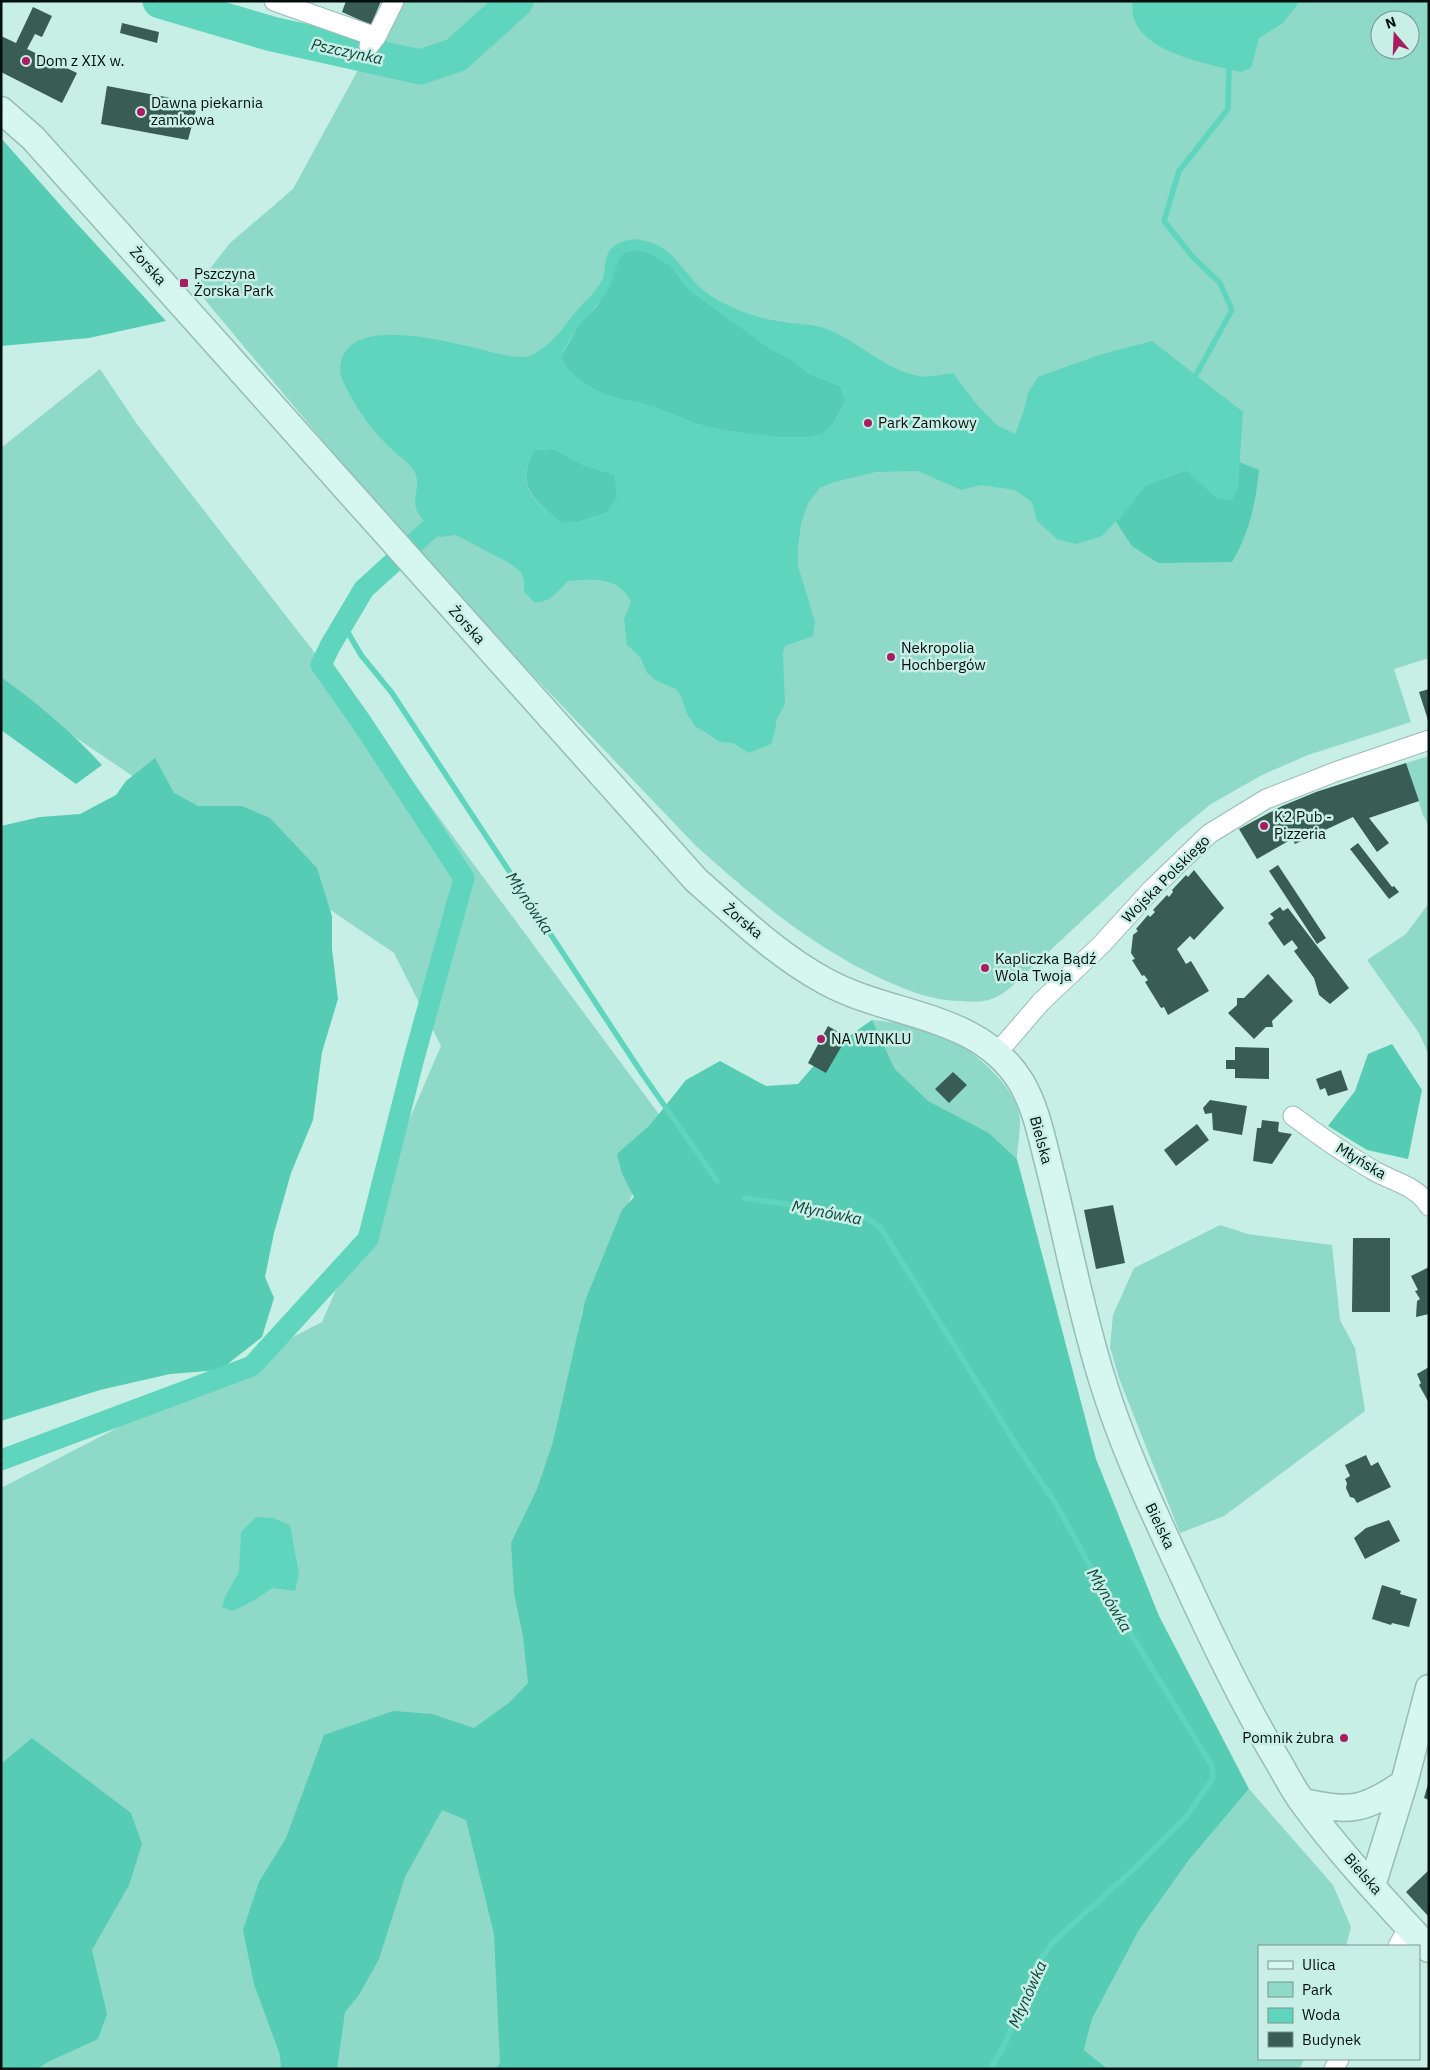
<svg xmlns="http://www.w3.org/2000/svg" width="1430" height="2070" viewBox="0 0 1430 2070" font-family="'IBM Plex Sans',sans-serif">
	<style>
		.green { fill: #8fd9c8; fill-rule: evenodd }
		.forest { fill: #56ccb4 }
		.water { fill: #60d5be; fill-rule: evenodd }
		.lines { fill: none; stroke-linecap: round; stroke-linejoin: round }
		.stream { stroke: #60d5be; stroke-width: 5.5 }
		.canal { stroke: #60d5be; stroke-width: 21 }
		.river { stroke: #60d5be; stroke-width: 35 }
		.building { fill: #395c54 }
		.street-casing { stroke: #97bdb3; stroke-width: 21 }
		.secondary-casing { stroke: #97bdb3; stroke-width: 29 }
		.street { stroke: #fff; stroke-width: 19 }
		.secondary { stroke: #d5f7f0; stroke-width: 26 }
		.poi-dot { fill: #a81d60; stroke: #c7efe5; stroke-width: 2 }
		.labels { text-anchor: middle; stroke-width: 5; stroke-linejoin: round; paint-order: stroke }
		.poi-label { font-size: 15px; fill: #03100d; stroke: #c7efe5; text-anchor: start }
		.street-label { font-size: 15px; fill: #03100d; stroke: #c7efe5 }
		.water-label { font-size: 16px; font-style: italic; fill: #10453b; stroke: #c7efe5 }
	</style>
	<rect width="100%" height="100%" fill="#c7efe5"/>
	<!-- green -->
	<path class="green" d="M404,1H1429V658L1394,669L1411,722L1308,755L1262,775L1211,804L1177,832L1011,987C1007,990 1002,994 998,996C986,1003 973,1002 961,1001C933,1001 909,991 884,980C812,947 754,898 695,845L421,558L195,288L230,243L293,189L376,37ZM1380,20H1410V50H1380Z
		M100,369L139,427L360,711L670,1129L641,1174L582,1312L534,1562L525,2069H1V1488L322,1322L441,1046L394,953L1,687V448Z
		M1429,756V826L1423,815L1406,763Z
		M1429,903V1055L1419,1033L1367,960L1406,934Z
		M872,1020C924,1024 969,1041 1003,1083C1009,1091 1017,1103 1019,1113C1022,1125 1017,1147 1017,1159L989,1133L928,1102L895,1069Z
		M1220,1225L1248,1234L1332,1245L1340,1320L1355,1348L1365,1411L1224,1516L1180,1533L1119,1378L1110,1347L1113,1315L1134,1268Z
		M1249,1789L1333,1885L1351,1927L1346,1946H1259V2059H1304L1300,2069H1108L1084,2050L1092,2019L1139,1930L1189,1860Z"/>
	<!-- forest -->
	<path class="forest" d="M1,138L70,216L166,321L89,338L1,346Z
		M634,250L645,251L670,265L688,289L772,350L794,361L809,374L840,386L846,401C839,411 834,428 822,434C802,443 724,432 701,425C684,420 668,411 651,406C635,401 614,400 599,392C584,383 567,374 561,357L580,323L598,305L620,256L626,251Z
		M553,449L583,465L615,475L617,498L606,513L578,522L561,523C534,499 515,487 534,450Z
		M1239,462L1259,470C1256,502 1249,534 1232,562L1158,563L1132,546L1116,522L1146,485L1187,470L1196,477L1238,487Z
		M1,677C37,703 72,732 102,765L76,784L1,730Z
		M155,758L174,793L198,806H242L270,818L317,868L332,916V949L338,999L322,1052L313,1120L291,1173L274,1233L265,1277L274,1298L262,1337L220,1370L170,1374L100,1390L1,1421V826L40,817L80,814L116,795L126,781Z
		M872,1020L895,1069L928,1101L989,1133L1017,1159L1096,1459L1159,1616L1249,1789L1189,1860L1139,1930L1092,2019L1084,2050L1108,2069H496L500,2063L494,1934L466,1820L442,1810L405,1877L379,1959L359,1995L345,2012L337,2069H281L280,2055L254,1984L243,1930L259,1882L286,1838L324,1735L393,1711L432,1714L474,1728L510,1702L528,1683L523,1636L514,1593L511,1543L537,1489L553,1442L585,1301L622,1210L634,1197L622,1174L617,1154L650,1125L686,1080L720,1061L766,1086L798,1084L825,1053Z
		M1392,1044L1422,1090L1408,1159L1367,1150L1328,1126L1355,1091L1368,1054Z
		M32,1738L131,1813L142,1844L129,1885L92,1950L107,2014L98,2039L48,2062L37,2069H1V1764Z"/>
	<!-- water -->
	<path class="water" d="M1133,1H1300L1283,23L1259,38L1251,68L1241,72C1206,63 1125,51 1133,1Z
		M633,239C680,242 680,279 716,299C737,311 760,319 784,322C796,324 809,324 821,327C857,339 882,369 919,376C929,378 943,374 953,373L978,406L997,425L1015,434L1023,413L1028,393L1038,377L1099,355L1152,341L1243,412L1238,487L1232,500L1216,498L1186,470L1146,485L1128,509L1102,536L1076,544L1057,539L1037,521L1032,502L1015,490L981,485L961,490L918,471L876,472L834,482L820,488L808,503L801,523L798,549V566L815,622L813,636L785,646L783,653L785,704L776,721L775,732L771,744L749,753L733,743L720,742L695,726L687,714L681,696L676,689L657,681L647,673L640,657L627,645L624,619L631,602C619,576 593,579 568,581C558,591 549,604 534,602L524,591V580L521,572L509,563L456,535L440,537C432,529 420,520 416,508C412,496 422,484 414,471C408,461 396,454 387,445C370,428 354,405 344,383C339,374 339,363 344,354C366,313 473,349 509,356C517,357 525,358 532,355C551,345 561,331 573,315C583,303 595,294 602,280C605,275 604,270 605,265C606,248 617,242 633,239ZM634,250L645,251L670,265L688,289L772,350L794,361L809,374L840,386L846,401C840,411 834,428 822,434C802,443 724,432 701,425C684,420 668,411 651,406C635,401 614,400 599,392C584,383 567,374 561,357C566,345 573,333 581,323C591,310 603,300 610,286C618,271 613,253 634,250ZM553,449L583,465L615,475L617,498L606,513L578,522L561,523C534,500 514,487 534,450Z
		M256,1517L273,1518L290,1525L299,1574L295,1591L272,1588L255,1600L233,1611L222,1607L225,1597L239,1572L241,1532Z"/>
	<g class="lines">
		<!-- stream -->
		<path class="stream" d="M1196,375L1232,310L1220,283L1192,256L1164,221L1179,171L1228,109L1229,69
			M343,624L361,655L392,693L641,1072L717,1181
			M745,1198L862,1215L880,1227L1017,1446L1056,1504L1096,1577L1212,1766L1213,1778L1186,1817L1137,1866L1053,1942L1037,1964L1005,2044L990,2069"/>
		<!-- canal -->
		<path class="canal" d="M1,1460L252,1366L368,1239L414,1058L464,878L360,720L321,665L330,646L364,589L431,528"/>
		<!-- river -->
		<path class="river" d="M160,1L272,34L420,67L456,55L516,1"/>
	</g>
	<!-- building -->
	<path class="building" d="M346,1H381L371,25L342,12Z
		M33,7L52,16L42,37L35,34L27,49L77,73L62,103L1,72V36L16,43Z
		M122,23L159,32L157,43L120,33Z
		M107,86L198,103L188,140L101,124Z
		M1429,689V720H1428L1419,692Z
		M1406,763L1419,801L1369,818L1389,843L1377,852L1353,817L1295,844L1292,839L1257,859L1239,829L1282,806L1316,792Z
		M1358,843L1392,887L1394,886L1399,892L1389,899L1350,849Z
		M1278,865L1326,938L1317,944L1269,871Z
		M1194,870L1224,908L1194,940L1190,936L1177,949L1186,964L1191,961L1209,991L1168,1015L1164,1007L1161,1008L1145,982L1148,980L1144,975L1142,976L1132,960L1135,959L1131,953L1133,935L1138,931L1136,929L1148,915L1150,917L1155,912L1153,910L1167,895L1169,897L1173,892L1172,890L1186,875L1188,877Z
		M1280,907L1283,911L1288,908L1349,988L1330,1004L1319,995L1314,978L1294,951L1298,948L1292,940L1284,946L1268,923L1274,918L1270,914Z
		M1268,974L1293,1001L1272,1021L1273,1027H1266L1254,1039L1228,1013L1237,1005V998H1244Z
		M828,1026L847,1037L826,1073L808,1063Z
		M1235,1047L1269,1048V1079L1235,1078V1069H1226V1060H1235Z
		M1341,1070L1348,1090L1328,1096L1325,1088L1320,1090L1316,1079Z
		M953,1072L967,1085L949,1103L935,1089Z
		M1210,1100L1247,1106L1242,1135L1213,1130L1212,1113L1205,1114L1203,1108Z
		M1262,1120L1279,1122L1278,1130L1279,1132L1292,1134L1272,1164L1253,1161L1257,1128H1261Z
		M1197,1124L1209,1140L1176,1166L1164,1150Z
		M1113,1205L1125,1263L1096,1269L1084,1210Z
		M1353,1238H1390V1312H1352Z
		M1429,1267V1314L1416,1317L1417,1301L1420,1299L1415,1291L1418,1290L1411,1276Z
		M1429,1367V1403L1419,1385L1421,1383L1417,1374Z
		M1366,1455L1371,1466L1378,1462L1391,1487L1357,1503L1354,1498L1350,1497L1346,1488L1347,1483L1345,1479L1350,1476L1345,1465Z
		M1389,1520L1400,1541L1365,1559L1354,1538L1366,1528Z
		M1382,1585L1401,1591L1400,1594L1417,1599L1409,1627L1392,1623L1391,1625L1372,1619Z
		M1428,1784L1429,1785V1800L1424,1798Z
		M1429,1870V1917L1406,1892Z"/>
	<g class="lines">
		<!-- street casing -->
		<g class="street-casing">
			<path id="street" d="M274,1L376,37
				M369,46L376,37L394,1
				M997,1053L1041,1002L1101,945L1152,889L1209,834L1266,799L1335,772L1429,740
				M1293,1116C1318,1135 1344,1153 1371,1169C1390,1181 1417,1185 1429,1206
				M1398,1946L1409,1927
				M1334,2069L1339,2059"/>
		</g>
		<!-- secondary casing -->
		<g class="secondary-casing">
			<path id="secondary" d="M1,110L33,138L696,880C737,916 777,955 825,981C890,1017 979,1013 1021,1082C1036,1107 1042,1139 1049,1166C1067,1237 1080,1309 1102,1379C1125,1455 1161,1527 1194,1599C1220,1655 1247,1710 1279,1763C1287,1777 1294,1791 1304,1804C1341,1855 1386,1902 1429,1949
				M1303,1802C1351,1812 1363,1811 1404,1783
				M1372,1886L1404,1783L1429,1688"/>
		</g>
		<!-- street -->
		<use href="#street" class="street"/>
		<!-- secondary -->
		<use href="#secondary" class="secondary"/>
	</g>
	<!-- markers -->
	<g class="poi-dot">
		<circle cx="26" cy="61" r="5"/>
		<circle cx="141" cy="112" r="5"/>
		<rect x="179" y="278" width="10" height="10" rx="2.5"/>
		<circle cx="868" cy="423" r="5"/>
		<circle cx="891" cy="657" r="5"/>
		<circle cx="1264" cy="826" r="5"/>
		<circle cx="985" cy="968" r="5"/>
		<circle cx="821" cy="1039" r="5"/>
		<circle cx="1344" cy="1738" r="5"/>
	</g>
	<g class="labels">
		<!-- poi labels -->
		<g class="poi-label">
			<text x="36" y="66">Dom z XIX w.</text>
			<text x="151" y="108">Dawna piekarnia<tspan x="151" dy="17">zamkowa</tspan></text>
			<text x="194" y="279">Pszczyna<tspan x="194" dy="17">Żorska Park</tspan></text>
			<text x="878" y="428">Park Zamkowy</text>
			<text x="901" y="653">Nekropolia<tspan x="901" dy="17">Hochbergów</tspan></text>
			<text x="1274" y="822">K2 Pub -<tspan x="1274" dy="17">Pizzeria</tspan></text>
			<text x="995" y="964">Kapliczka Bądź<tspan x="995" dy="17">Wola Twoja</tspan></text>
			<text x="831" y="1044">NA WINKLU</text>
			<text x="1334" y="1743" text-anchor="end">Pomnik żubra</text>
		</g>
		<!-- street labels -->
		<g class="street-label">
			<text transform="translate(148 266) rotate(48)" y="5">Żorska</text>
			<text transform="translate(467 625) rotate(48)" y="5">Żorska</text>
			<text transform="translate(1166 879) rotate(-45)" y="5">Wojska Polskiego</text>
			<text transform="translate(743 921) rotate(40)" y="5">Żorska</text>
			<text transform="translate(1041 1140) rotate(75)" y="5">Bielska</text>
			<text transform="translate(1361 1161) rotate(31)" y="5">Młyńska</text>
			<text transform="translate(1160 1526) rotate(65)" y="5">Bielska</text>
			<text transform="translate(1363 1874) rotate(49)" y="5">Bielska</text>
		</g>
		<!-- water labels -->
		<g class="water-label">
			<text transform="translate(347 51) rotate(12)" y="6">Pszczynka</text>
			<text transform="translate(530 903) rotate(56)" y="6">Młynówka</text>
			<text transform="translate(827 1212) rotate(11)" y="6">Młynówka</text>
			<text transform="translate(1110 1600) rotate(59)" y="6">Młynówka</text>
			<text transform="translate(1027 1994) rotate(-66)" y="6">Młynówka</text>
		</g>
	</g>
	<!-- border -->
	<rect width="1430" height="2070" fill="none" stroke="#03100d" stroke-width="5"/>
	<!-- legend -->
	<rect x="1258" y="1945" width="162" height="115" fill="#c7efe5" stroke="#79968f"/>
	<rect x="1268" y="1961" width="25" height="8" fill="#d5f7f0" stroke="#79968f"/>
	<text x="1302" y="1970" font-size="15" fill="#03100d">Ulica</text>
	<rect x="1268" y="1982" width="25" height="15" fill="#8fd9c8" stroke="#79968f"/>
	<text x="1302" y="1995" font-size="15" fill="#03100d">Park</text>
	<rect x="1268" y="2008" width="25" height="15" fill="#60d5be" stroke="#79968f"/>
	<text x="1302" y="2020" font-size="15" fill="#03100d">Woda</text>
	<rect x="1268" y="2032" width="25" height="15" fill="#395c54" stroke="#79968f"/>
	<text x="1302" y="2045" font-size="15" fill="#03100d">Budynek</text>
	<!-- north arrow -->
	<g transform="translate(1395 35) rotate(341)"><circle r="24" fill="#c7efe5" stroke="#79968f"/>
	<path d="M0-4L9 19L0 12L-9 19Z" fill="#a81d60"/>
	<text y="-8" font-size="14" font-weight="bold" text-anchor="middle" fill="#03100d">N</text>
	</g>
</svg>
